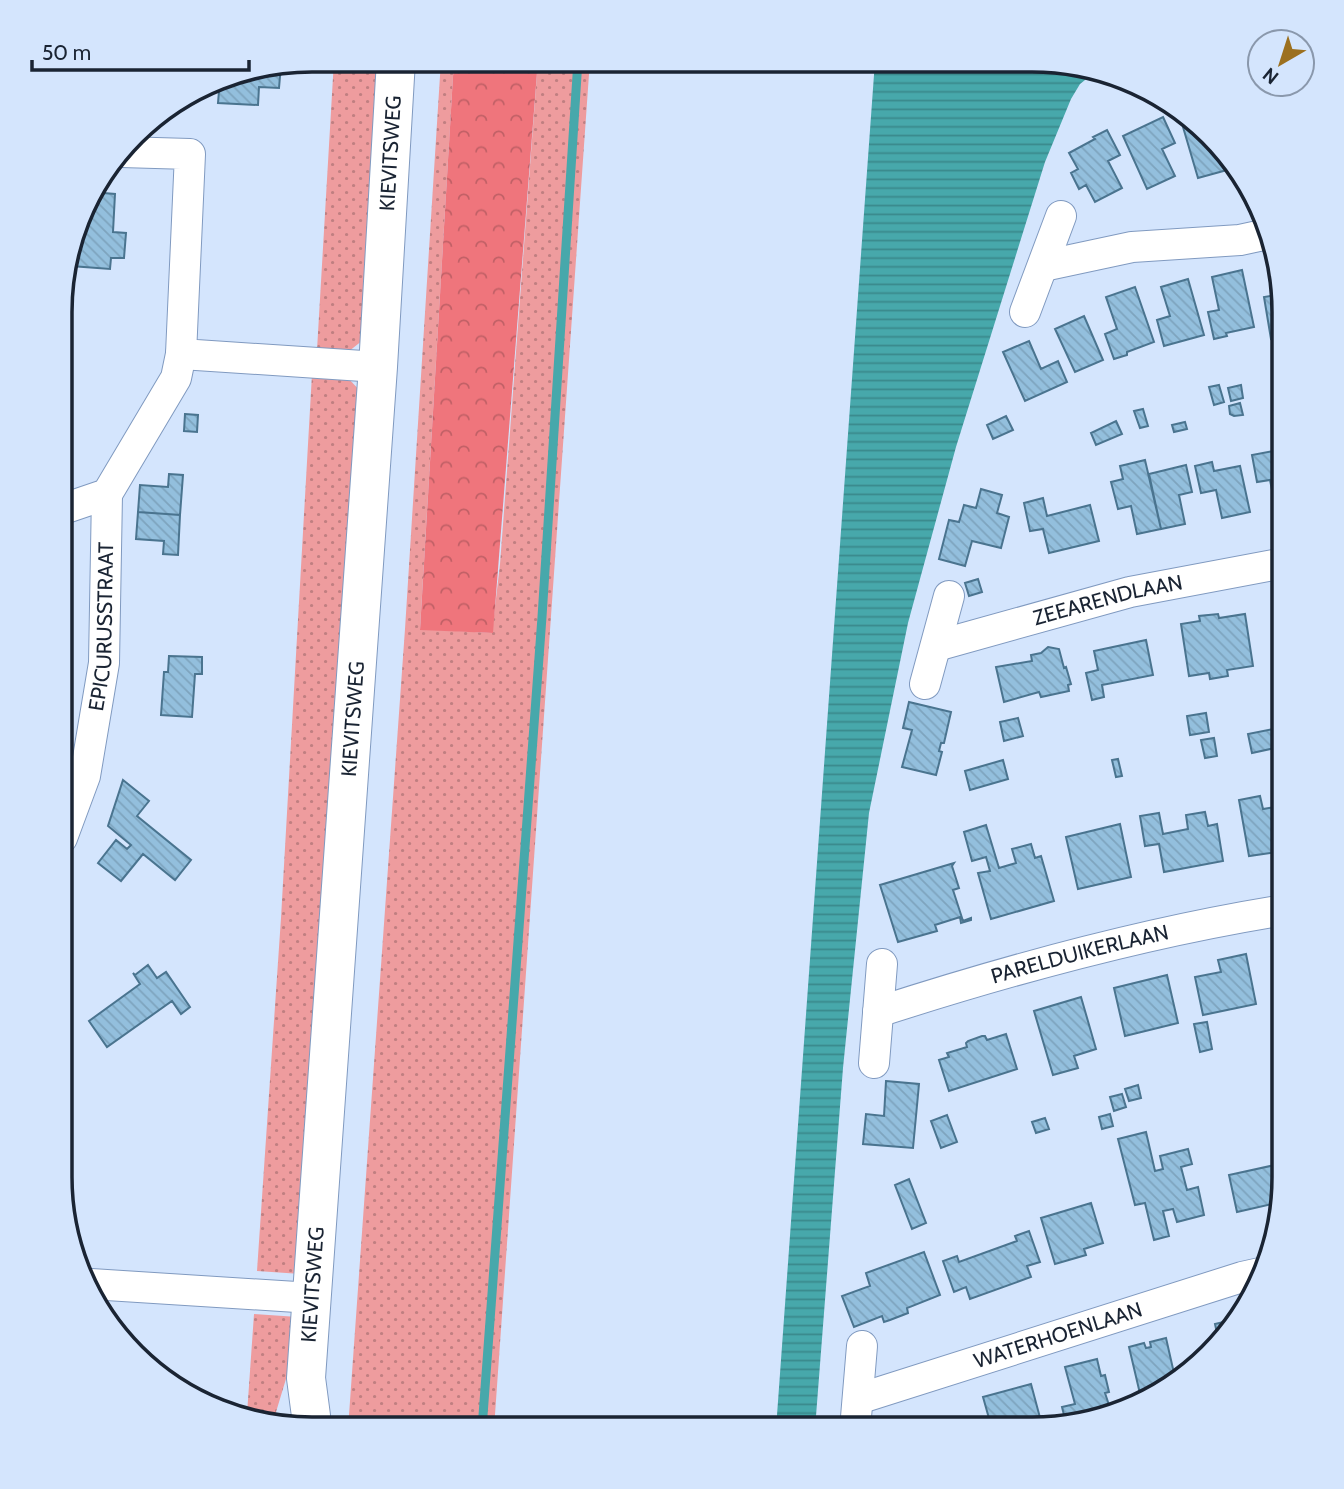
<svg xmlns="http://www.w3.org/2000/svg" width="1344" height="1489" viewBox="0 0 1344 1489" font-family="Cabin,sans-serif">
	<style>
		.grass { fill: url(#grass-dots) }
		.forest { fill: url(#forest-crowns) }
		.water { fill: url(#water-rules) }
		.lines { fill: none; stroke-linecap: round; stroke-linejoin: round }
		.stream { stroke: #47a8ab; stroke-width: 9 }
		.building { fill: url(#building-back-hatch); stroke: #4a748f; stroke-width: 2 }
		.street-casing { stroke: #809ac0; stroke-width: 32 }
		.secondary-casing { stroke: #809ac0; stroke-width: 40 }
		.street { stroke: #fff; stroke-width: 30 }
		.secondary { stroke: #fff; stroke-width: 38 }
		.labels { text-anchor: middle; stroke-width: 5; stroke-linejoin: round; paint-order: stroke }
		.street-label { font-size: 21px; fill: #1a2433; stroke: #d4e5fd }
		.rim { fill: none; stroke: #1a2433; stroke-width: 3.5 }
	</style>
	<defs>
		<pattern id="grass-dots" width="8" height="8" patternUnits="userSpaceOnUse" patternTransform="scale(1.75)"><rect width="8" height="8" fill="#ee9c9e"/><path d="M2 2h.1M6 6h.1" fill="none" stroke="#c07f81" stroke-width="1.8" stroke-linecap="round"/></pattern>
		<pattern id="forest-crowns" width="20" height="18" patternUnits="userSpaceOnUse" patternTransform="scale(1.75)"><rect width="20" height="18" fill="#ef757c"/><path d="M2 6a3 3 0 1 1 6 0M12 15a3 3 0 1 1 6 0" fill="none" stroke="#c16066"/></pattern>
		<pattern id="water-rules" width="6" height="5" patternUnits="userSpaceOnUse" patternTransform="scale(1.75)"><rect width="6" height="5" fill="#47a8ab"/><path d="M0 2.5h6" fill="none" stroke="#3a898c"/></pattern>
		<pattern id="building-back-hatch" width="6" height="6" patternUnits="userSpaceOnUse" patternTransform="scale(1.75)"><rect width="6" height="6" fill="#93bfdd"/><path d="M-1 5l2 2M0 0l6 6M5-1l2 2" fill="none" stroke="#7ea4be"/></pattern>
	</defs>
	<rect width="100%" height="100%" fill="#d4e5fd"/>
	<!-- grass -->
	<path class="grass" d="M334,60H383L368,336L348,352L317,350Z
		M441,60H454L420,629L492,633L500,564L538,60H590L494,1429H348L405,629Z
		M312,374L346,376L364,395L301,1274L257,1271L281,918Z
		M254,1314L298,1317L295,1349L273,1422L247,1414Z"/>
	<!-- forest -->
	<path class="forest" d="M454,60H538L493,633L420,630Z"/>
	<!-- water -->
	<path class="water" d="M875,61L1065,62L1095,72L1080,84L1071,99L1045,162L956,447L908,623L869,813L843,1068L815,1429H776Z"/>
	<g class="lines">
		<!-- stream -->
		<path class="stream" d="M482,1429L542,617L578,60"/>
	</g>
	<!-- building -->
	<path class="building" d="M281,65L279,88L259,87L258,105L218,103L220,79L230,73Z
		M1163,117L1175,143L1162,149L1175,176L1147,189L1123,136Z
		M1192,125L1222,153L1227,170L1198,178L1183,127Z
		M1107,130L1120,155L1108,161L1122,188L1095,202L1086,185L1079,189L1071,173L1078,169L1069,153L1095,139L1093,137Z
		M91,192L115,194L113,232L126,233L124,258H111L110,269L71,266L72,241Z
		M1275,268L1284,296V337L1271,339L1264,297L1278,295Z
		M1242,270L1254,327L1226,333L1227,336L1214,339L1208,312L1219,310L1212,277Z
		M1188,279L1204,335L1164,346L1157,320L1170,316L1161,287Z
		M1135,287L1154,342L1127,352V355L1114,359L1105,334L1117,329L1106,297Z
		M1084,316L1103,360L1075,372L1055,329Z
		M1029,341L1041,369L1058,361L1067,382L1025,401L1003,352Z
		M1219,385L1224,402L1214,405L1209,387Z
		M1241,385L1243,398L1231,401L1228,388Z
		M1240,403L1243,415L1234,416L1230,414L1229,406Z
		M1143,409L1148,426L1140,428L1134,411Z
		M185,414L198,415L197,432L184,431Z
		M1006,416L1013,430L993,439L987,425Z
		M1116,421L1122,434L1096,445L1091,433Z
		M1185,422L1187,429L1174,432L1172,425Z
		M1284,449V508L1276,510L1270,480L1257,482L1252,455Z
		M1145,460L1161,529L1137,534L1131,506L1118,509L1111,482L1123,479L1120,466Z
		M1212,462L1214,471L1240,466L1250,512L1222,518L1216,490L1201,493L1195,466Z
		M1186,465L1192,492L1179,495L1185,524L1161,529L1149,474Z
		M169,474L183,475L180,515L138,512L140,485L168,487Z
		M981,489L1002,495L997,513L1009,517L1001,548L972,541L965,566L939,559L949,520L959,522L964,505L976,508Z
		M1043,498L1047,516L1090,505L1099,541L1049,553L1043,529L1030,531L1024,503Z
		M138,512L180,515L178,555L163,554L164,541L136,539Z
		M978,579L982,592L969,596L965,583Z
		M1218,614L1219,618L1245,614L1253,666L1227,670L1228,676L1210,679L1209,673L1189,676L1181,624L1200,621L1199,616Z
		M1284,623V654H1280L1276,624Z
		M1146,640L1153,675L1102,685L1104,697L1092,700L1086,673L1098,670L1094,651Z
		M1048,647L1059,649L1064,668L1066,667L1071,684L1068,685L1069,691L1041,697L1039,692L1004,702L996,667L1032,661L1031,655L1041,653Z
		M169,656L202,657V674H195L192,717L161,715L164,672H168Z
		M909,702L951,712L944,743H941L939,751L942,752L936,775L902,767L912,730L903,728Z
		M1206,713L1209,732L1190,735L1187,716Z
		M1018,718L1023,736L1004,741L1000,722Z
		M1284,727V746L1252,753L1248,734Z
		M1214,738L1217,756L1205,758L1201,740Z
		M1118,759L1122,776L1116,777L1112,760Z
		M1003,760L1008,779L970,790L965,771Z
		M1284,760V851L1249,856L1239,800L1260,796L1263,809L1282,806L1274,762Z
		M123,780L149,801L137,816L191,860L175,880L143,854L121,881L98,863L116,840L127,849L131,845L108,826Z
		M1205,812L1208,826L1217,824L1223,861L1164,872L1159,844L1145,846L1140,816L1159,813L1163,834L1188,829L1186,815Z
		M1120,824L1131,877L1078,889L1066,837Z
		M986,825L999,868L1016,863L1012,849L1031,844L1035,858L1041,856L1054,901L991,919L978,873L990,871L986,857L972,861L964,832Z
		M954,863L952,866L959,888L953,890L963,921L971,918V920L961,923L960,917L935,925L937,931L898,942L880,885Z
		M1246,954L1256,1004L1203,1015L1195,977L1221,972L1218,960Z
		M148,965L157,978L166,972L190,1007L181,1014L172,1001L107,1047L89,1021L140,984L133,973L135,975Z
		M1167,975L1178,1023L1125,1036L1114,988Z
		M1081,997L1096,1049L1074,1056L1078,1068L1053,1075L1034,1011Z
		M1207,1022L1212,1049L1200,1052L1194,1024Z
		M1006,1034L1017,1069L949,1091L939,1060L949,1057L947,1053L967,1047L966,1043L968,1041L982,1036H985L987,1040Z
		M1283,1061L1284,1074L1279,1075L1276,1062Z
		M886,1081L919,1084L913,1148L863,1144L866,1114L884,1116Z
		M1138,1085L1141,1098L1129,1101L1125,1089Z
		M1122,1094L1126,1107L1114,1111L1110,1097Z
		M1110,1114L1113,1126L1102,1129L1099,1117Z
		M947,1115L957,1142L941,1148L931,1121Z
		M1045,1118L1049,1129L1036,1133L1032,1122Z
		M1146,1132L1155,1171L1163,1169L1160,1156L1188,1149L1192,1164L1181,1167L1187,1190L1198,1187L1204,1215L1177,1222L1173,1209L1163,1211L1169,1236L1154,1240L1145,1203L1135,1205L1118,1139Z
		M1284,1163V1193L1281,1202L1237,1212L1229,1175Z
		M909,1179L926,1223L912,1229L895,1185Z
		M1091,1203L1103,1243L1084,1249L1086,1255L1055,1264L1041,1218Z
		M1029,1231L1040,1262L1027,1266L1031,1277L970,1299L966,1287L954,1292L943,1261L957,1256L959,1262L1017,1241L1015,1236Z
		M924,1252L940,1295L907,1308L908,1313L890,1320L884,1322L882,1316L854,1327L842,1296L870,1286L866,1273Z
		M1236,1319L1218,1338L1215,1324Z
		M1166,1338L1176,1382L1172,1387L1141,1398L1129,1347L1144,1343L1146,1348L1151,1347L1150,1342Z
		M1097,1359L1101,1376L1105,1375L1109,1392L1105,1393L1110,1408L1066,1423L1062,1407L1075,1404L1065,1367Z
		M1031,1384L1043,1429H992L983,1397Z
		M951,1422L953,1429H920L936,1423L940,1425Z"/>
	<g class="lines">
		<!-- street casing -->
		<g class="street-casing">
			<g id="street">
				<path d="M121,152L190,154L181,354L378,367"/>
				<path d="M1043,266L1132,247L1240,240L1263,235"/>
				<path d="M1025,312L1061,216"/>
				<path d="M63,509L107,494L176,378L181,354"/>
				<path id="s1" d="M936,646L1130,592L1284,563"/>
				<path d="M925,684L949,596"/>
				<path id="s2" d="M62,838L85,776L104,663L107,494"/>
				<path id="s3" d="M878,1012C1011,969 1146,932 1284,910"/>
				<path d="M874,1063L882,964"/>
				<path d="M91,1284L312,1298"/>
				<path id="s4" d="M858,1399L1242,1277L1260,1273"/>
				<path d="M855,1429L862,1346"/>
			</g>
		</g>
		<!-- secondary casing -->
		<g class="secondary-casing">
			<g id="secondary">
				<path id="s5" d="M310,1429L311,1416L306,1378L378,367L396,60"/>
			</g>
		</g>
		<!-- street -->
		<use href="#street" class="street"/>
		<!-- secondary -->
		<use href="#secondary" class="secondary"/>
	</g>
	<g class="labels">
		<!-- street labels -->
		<g class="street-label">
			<text dy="7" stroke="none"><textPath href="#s5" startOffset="1279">KIEVITSWEG</textPath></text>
			<text dy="7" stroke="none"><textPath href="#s1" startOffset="178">ZEEARENDLAAN</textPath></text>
			<text dy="7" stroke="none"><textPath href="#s2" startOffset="217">EPICURUSSTRAAT</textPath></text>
			<text dy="7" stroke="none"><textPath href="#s5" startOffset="712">KIEVITSWEG</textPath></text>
			<text dy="7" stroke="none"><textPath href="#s3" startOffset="210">PARELDUIKERLAAN</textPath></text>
			<text dy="7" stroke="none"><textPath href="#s5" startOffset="145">KIEVITSWEG</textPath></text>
			<text dy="7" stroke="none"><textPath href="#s4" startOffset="210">WATERHOENLAAN</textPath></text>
		</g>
	</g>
	<!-- crop -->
	<path d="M0 0H1344V1489H0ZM312 72H1032A240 240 0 0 1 1272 312V1177A240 240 0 0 1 1032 1417H312A240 240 0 0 1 72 1177V312A240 240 0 0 1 312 72Z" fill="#d4e5fd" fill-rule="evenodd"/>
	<path class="rim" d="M312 72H1032A240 240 0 0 1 1272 312V1177A240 240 0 0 1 1032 1417H312A240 240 0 0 1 72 1177V312A240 240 0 0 1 312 72Z"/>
	<!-- north arrow -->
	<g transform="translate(1281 63) rotate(219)"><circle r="33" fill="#d4e5fd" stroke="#8a98ac" stroke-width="2"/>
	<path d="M0-5L12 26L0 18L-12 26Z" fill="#9c701f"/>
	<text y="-10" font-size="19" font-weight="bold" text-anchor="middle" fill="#1a2433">N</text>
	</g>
	<!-- scale -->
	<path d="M32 60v10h217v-10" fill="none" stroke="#1a2433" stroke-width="3.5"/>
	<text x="42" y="60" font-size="21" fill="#1a2433" stroke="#d4e5fd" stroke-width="5" paint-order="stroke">50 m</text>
</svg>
